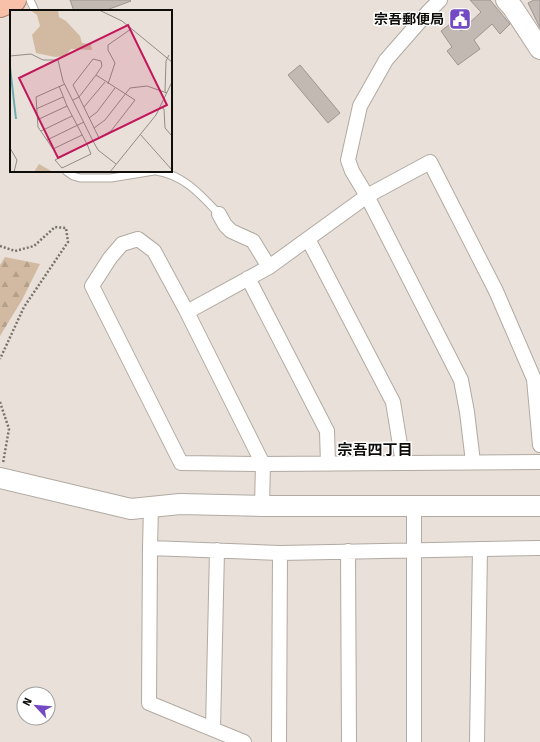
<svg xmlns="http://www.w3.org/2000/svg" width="540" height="742" viewBox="0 0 540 742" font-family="'Fira Sans','Noto Sans JP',sans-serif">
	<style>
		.forest { fill: url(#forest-firs) }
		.building { fill: #c3b9b3; stroke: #9f9590 }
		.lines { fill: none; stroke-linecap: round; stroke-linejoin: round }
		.lane-casing { stroke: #b1aaa2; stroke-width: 9 }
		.street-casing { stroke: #b1aaa2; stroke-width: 16 }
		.secondary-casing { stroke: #b1aaa2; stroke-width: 22 }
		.highway-casing { stroke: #a78171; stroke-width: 24 }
		.path { stroke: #77726d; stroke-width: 2.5; stroke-dasharray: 2 2; stroke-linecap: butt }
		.lane { stroke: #fff; stroke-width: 7 }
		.street { stroke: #fff; stroke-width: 14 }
		.secondary { stroke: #fff; stroke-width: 20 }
		.highway { stroke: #f9c0a9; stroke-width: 22 }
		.labels { text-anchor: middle; stroke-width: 3; stroke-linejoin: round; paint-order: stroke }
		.poi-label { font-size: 14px; font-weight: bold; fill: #0f0d0a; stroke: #fff; text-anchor: end }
		.neighbourhood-label { font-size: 15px; font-weight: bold; fill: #0f0d0a; stroke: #fff }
		.inset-river { fill: none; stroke: #6dadb2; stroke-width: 2 }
		.inset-road { fill: none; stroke: #928c86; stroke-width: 1 }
		.view { fill: #c2185b; fill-opacity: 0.15; stroke: #c2185b; stroke-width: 2 }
		.inset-edge { fill: none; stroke: #0f0d0a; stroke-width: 2 }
	</style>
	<defs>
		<pattern id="forest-firs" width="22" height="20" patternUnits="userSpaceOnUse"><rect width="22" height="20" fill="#d2baa2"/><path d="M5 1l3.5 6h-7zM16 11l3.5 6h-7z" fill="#b39f8a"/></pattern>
	</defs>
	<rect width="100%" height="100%" fill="#e9e1d9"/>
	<!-- forest -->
	<path class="forest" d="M5,257L40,264L22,300L0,336V265Z"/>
	<!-- building -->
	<path class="building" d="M70,0H130L131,1L104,11H74Z
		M470,0H490L510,24L500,34L492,24L474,40L480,49L458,65L447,51L452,47L441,31L454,21L461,31L481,12Z
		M534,0H540V28L528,3Z
		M300,65L340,113L328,123L288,75Z"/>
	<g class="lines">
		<!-- lane casing -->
		<g class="lane-casing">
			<path id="lane" d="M30,0L35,11
				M66,171L73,176L80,178H111L154,171
				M156,171C184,175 201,195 219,214"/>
		</g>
		<!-- street casing -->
		<g class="street-casing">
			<path id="street" d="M440,0L428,12L386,60L360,106L348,160L352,171L367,196L461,380L467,412L473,462
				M219,214L225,225L231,231L253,241L269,267
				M308,239L393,402L403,463
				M248,278L327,431L328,464
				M187,312L269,267L367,196L430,162L496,291L534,379L540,445
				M262,506L263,464L187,312L154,251L138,239L122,244L110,258L92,286L181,463L263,464L540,462
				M151,507L150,548L149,703L244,742
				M150,548L280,553L540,548
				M348,551L349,742
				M213,729L217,550
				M279,742L280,553
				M414,742V506
				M477,742L480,549"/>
		</g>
		<!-- secondary casing -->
		<g class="secondary-casing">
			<path id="secondary" d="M506,0L513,8L540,49
				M0,478L131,509L180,504L262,506H540"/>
		</g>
		<!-- highway casing -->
		<g class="highway-casing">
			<path id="highway" d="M0,6L15,0"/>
		</g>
		<!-- path -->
		<path class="path" d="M0,246L15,251L34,246L55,227L66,228L68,242L24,307L0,359
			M0,402L9,429L3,463"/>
		<!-- lane -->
		<use href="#lane" class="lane"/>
		<!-- street -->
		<use href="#street" class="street"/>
		<!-- secondary -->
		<use href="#secondary" class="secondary"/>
		<!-- highway -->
		<use href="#highway" class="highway"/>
	</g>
	<!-- icons -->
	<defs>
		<g id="civic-square" transform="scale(1.15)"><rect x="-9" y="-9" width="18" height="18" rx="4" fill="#734ac3" stroke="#fff"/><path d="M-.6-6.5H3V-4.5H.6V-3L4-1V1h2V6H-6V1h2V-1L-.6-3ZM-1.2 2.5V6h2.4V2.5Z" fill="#fff"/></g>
	</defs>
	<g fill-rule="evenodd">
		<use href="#civic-square" x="460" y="19"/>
	</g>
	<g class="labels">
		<!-- poi labels -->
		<g class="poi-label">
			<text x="444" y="24">宗吾郵便局</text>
		</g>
		<!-- neighbourhood labels -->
		<g class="neighbourhood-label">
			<text x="375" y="455">宗吾四丁目</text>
		</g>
	</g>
	<!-- overview -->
	<g transform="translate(10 10)">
		<rect width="162" height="162" fill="#e9e1d9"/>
		<path d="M20,0H48L49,7L56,11L70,26L72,33L81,34L82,40L61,39L55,46L45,47L26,43L22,25L30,16L27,5ZM29,154L43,162H24Z" fill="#d2baa2"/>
		<path class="inset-river" d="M0,57L6,109"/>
		<path class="inset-road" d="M89,0L112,11L162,52M0,46L21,44L33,50H48L53,71L83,131L88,140L106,154M55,74L26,87L28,117L43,139L72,125M98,74L105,53L98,40V35L121,19M49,76L57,96L77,134L81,144L52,158L45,150L89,128L101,121L125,90L86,65M155,82L156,51L159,45M63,90L69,87L86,65L92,56L91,51L83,49L63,75L69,87L89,128M74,97L95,72M151,97L154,99L155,118L162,126M26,99L53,87M79,108L87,102L105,78M27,110L57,96M84,118L95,110L120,78L137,76L157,83M31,121L62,106M130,124L162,160M37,130L74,112M0,138L7,150L4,162M100,162L146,105L162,72"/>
		<path class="view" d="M118,15L157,95L48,148L9,68Z"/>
		<rect width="162" height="162" class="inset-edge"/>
	</g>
	<!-- north arrow -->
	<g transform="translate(36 706) rotate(296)"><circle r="19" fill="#ffffff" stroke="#9f9e9d"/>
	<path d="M0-3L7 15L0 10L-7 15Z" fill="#734ac3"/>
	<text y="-6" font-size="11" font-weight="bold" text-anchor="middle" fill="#0f0d0a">N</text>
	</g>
</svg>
